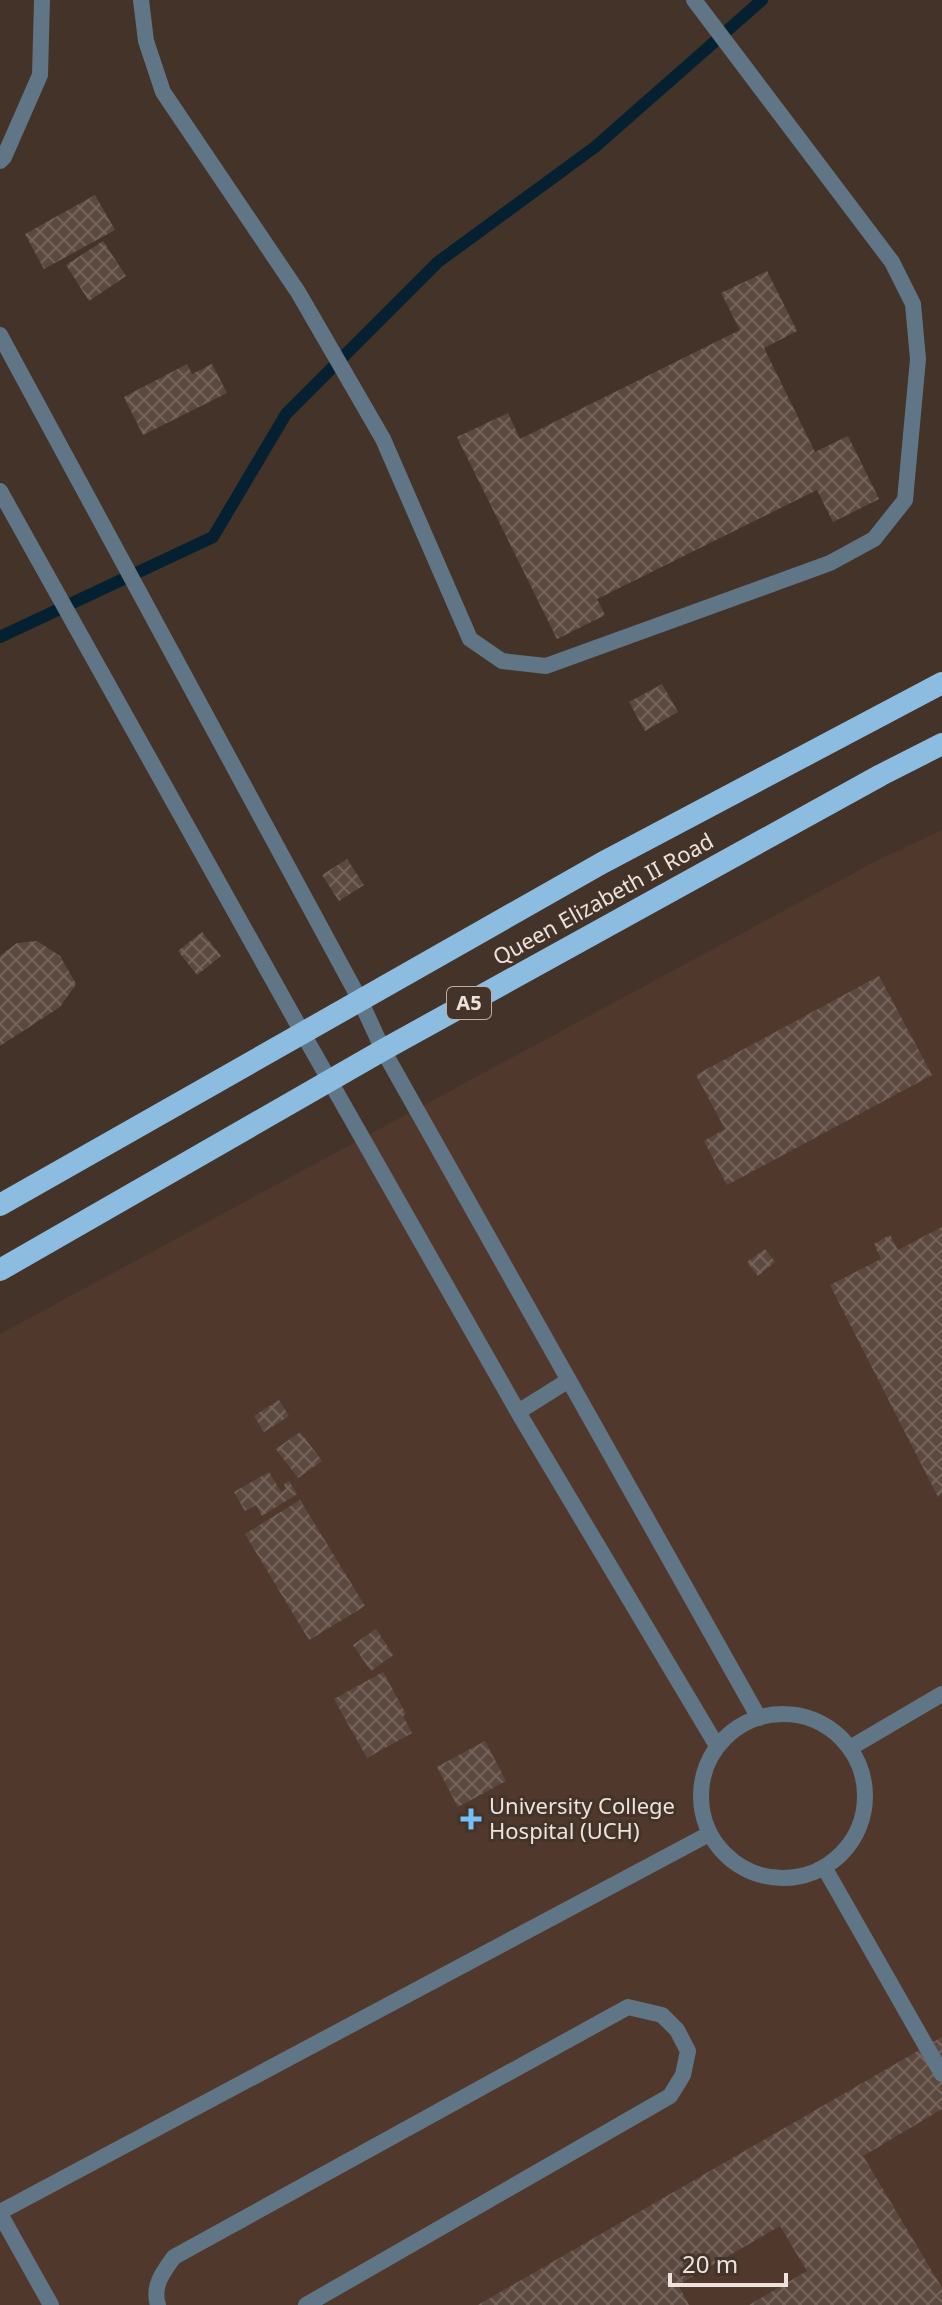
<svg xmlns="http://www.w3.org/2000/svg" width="942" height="2305" viewBox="0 0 942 2305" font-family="'Noto Sans',sans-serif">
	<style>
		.built { fill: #50392c }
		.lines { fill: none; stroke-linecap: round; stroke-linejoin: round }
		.stream { stroke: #052031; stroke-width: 12 }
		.building { fill: url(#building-cross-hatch) }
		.service { stroke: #607585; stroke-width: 16 }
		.minor { stroke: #607585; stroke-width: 16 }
		.trunk { stroke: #8cbde0; stroke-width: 22 }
		.poi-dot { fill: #75c0f6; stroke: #433329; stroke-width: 3 }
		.labels { text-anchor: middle; stroke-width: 6; stroke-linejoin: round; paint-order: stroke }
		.shield { fill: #433329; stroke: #baaea6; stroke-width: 2 }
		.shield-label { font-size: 20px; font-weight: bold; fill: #ede2dc }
		.street-label { font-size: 22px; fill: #ede2dc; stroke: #433329 }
		.poi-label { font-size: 22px; fill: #ede2dc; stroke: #433329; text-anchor: start }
	</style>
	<defs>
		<pattern id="building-cross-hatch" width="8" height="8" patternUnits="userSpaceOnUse" patternTransform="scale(2)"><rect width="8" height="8" fill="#5b4940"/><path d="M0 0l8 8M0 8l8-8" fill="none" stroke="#73635b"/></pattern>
	</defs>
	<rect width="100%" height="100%" fill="#433329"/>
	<!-- built -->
	<path class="built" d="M942,830V2305H0V1334L876,861Z"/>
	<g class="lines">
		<!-- stream -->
		<path class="stream" d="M0,637L213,537L286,414L438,262L595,147L762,0"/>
	</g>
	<!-- building -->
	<path class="building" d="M95,195L115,230L44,269L25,234Z
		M103,241L126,276L89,301L66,265Z
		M767,271L797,331L764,348L815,452L848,436L879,499L833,522L817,490L597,599L605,615L557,639L457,437L508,413L520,439L740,330L721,293Z
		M187,364L192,374L212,364L227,393L143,435L124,397Z
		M662,684L678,712L645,731L629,702Z
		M347,859L364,885L339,901L322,875Z
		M202,932L221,956L197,975L178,951Z
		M37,941L60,956L76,984L60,1007L0,1046V956L17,943Z
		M879,976L932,1075L727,1185L704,1141L725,1129L696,1075Z
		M942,1227V1494L938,1497L830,1285L881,1259L874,1244L890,1235L898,1250Z
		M765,1249L775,1262L758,1276L747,1262Z
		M279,1400L289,1416L264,1432L254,1416Z
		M300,1432L322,1461L298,1478L276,1449Z
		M269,1472L281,1492L286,1489L284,1484L289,1481L297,1494L262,1516L256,1505L245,1511L234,1492Z
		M300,1500L365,1606L309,1640L245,1534Z
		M376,1629L393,1655L371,1671L353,1645Z
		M383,1672L406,1714L403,1716L412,1733L367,1758L334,1699Z
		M485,1741L506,1781L458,1807L437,1767Z
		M942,2037V2109L863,2156L942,2288V2305H749L807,2271L780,2226L678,2285L689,2305H478Z"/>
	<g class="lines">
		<!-- service -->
		<path class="service" d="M141,0L146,41L163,92L298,292L383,439L470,639L502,661L546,666L830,563L874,539L905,500L918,359L913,304L892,262L694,0
			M0,161L4,157L40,75L42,0
			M0,335L360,1000
			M0,491L302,1032
			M0,2214L51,2305
			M158,2305C152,2286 163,2272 174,2257L628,2007L662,2015L677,2030L688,2051L683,2075L670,2096L306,2305"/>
		<!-- minor -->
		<path class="minor" d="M360,1000L383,1050L759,1718
			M302,1032L518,1412L717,1746
			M518,1412L569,1380
			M701 1796a82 82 0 1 1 164 0a82 82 0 1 1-164 0Z
			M850,1748L942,1694
			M824,1867L942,2074
			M0,2212L709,1834"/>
		<!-- trunk -->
		<path class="trunk" d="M0,1205L602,863L942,683
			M0,1270L383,1050L881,775L942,744"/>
	</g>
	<!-- markers -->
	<path class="poi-dot" d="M467 1807h8v8h8v8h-8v8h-8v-8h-8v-8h8z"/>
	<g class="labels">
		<!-- shield labels -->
		<rect class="shield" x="447" y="987" width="44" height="32" rx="6"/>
		<g class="shield-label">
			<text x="469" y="1010">A5</text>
		</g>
		<!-- street labels -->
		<g class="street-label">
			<text transform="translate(603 899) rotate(-29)" y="8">Queen Elizabeth II Road</text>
		</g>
		<!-- poi labels -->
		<g class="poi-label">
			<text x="489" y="1814">University College<tspan x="489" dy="25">Hospital (UCH)</tspan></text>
		</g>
	</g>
	<!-- scale -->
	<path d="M670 2273v12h116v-12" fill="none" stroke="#ede2dc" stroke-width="4"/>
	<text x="682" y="2273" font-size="24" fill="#ede2dc" stroke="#433329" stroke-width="6" paint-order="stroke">20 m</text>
</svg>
